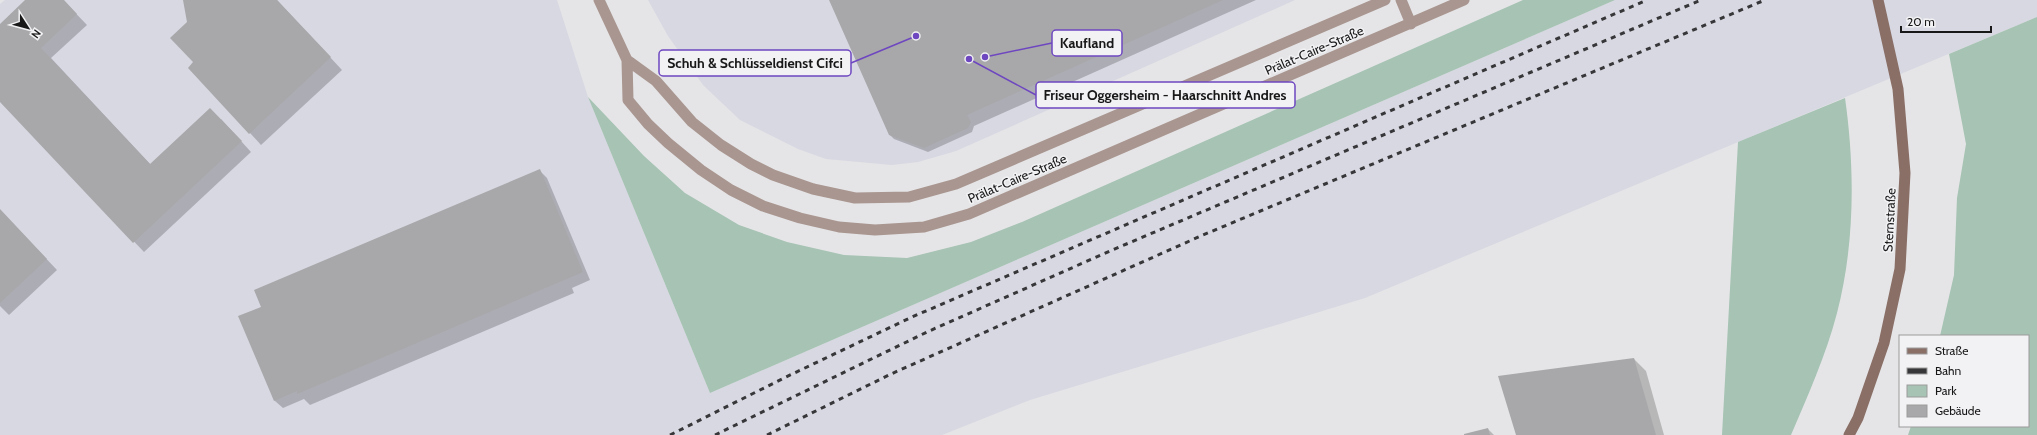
<svg xmlns="http://www.w3.org/2000/svg" width="2037" height="435" viewBox="0 0 2037 435" font-family="Cabin,sans-serif">
	<style>
		.built { fill: #d7d8e2 }
		.green { fill: #a6c3b4 }
		.shadow { fill: #0003 }
		.building { fill: #a8a8aa }
		.lines { fill: none; stroke-linecap: round; stroke-linejoin: round }
		.tertiary { stroke: #a99690; stroke-width: 11 }
		.secondary { stroke: #8a6f67; stroke-width: 11 }
		.rail { stroke: #373739; stroke-width: 3; stroke-dasharray: 5 5; stroke-linecap: butt }
		.labels { text-anchor: middle; stroke-width: 3; stroke-linejoin: round; paint-order: stroke }
		.street-label { font-size: 13px; fill: #181819; stroke: #f2f2f4 }
		.leader { fill: none; stroke: #6e47c0; stroke-width: 1.5 }
		.callout-dot { fill: #6e47c0; stroke: #f2f2f4; stroke-width: 1.5 }
		.callout { fill: #f2f2f4; stroke: #6e47c0; stroke-width: 1.5 }
		.callout-label { font-size: 14px; text-anchor: middle; font-weight: bold; fill: #181819 }
	</style>
	<rect width="100%" height="100%" fill="#e5e5e7"/>
	<!-- built -->
	<path class="built" d="M5,0H557L588,97L710,393L1615,0H2037V17L1365,298L1030,400L942,435H0V4Z
		M648,0H1295L956,151L918,162L892,165L826,159L798,149L740,120L703,85L668,36Z"/>
	<!-- green -->
	<path class="green" d="M1523,0H1615L710,393L588,97L644,156L685,193L739,225L787,242L844,255L907,258L971,242L1022,222Z
		M2037,17V435H1908L1911,426H2028V336H1940L1954,275L1957,198L1966,144L1949,54Z
		M1845,98C1855,168 1855,244 1837,313C1826,355 1808,395 1791,435H1722L1738,142Z"/>
	<!-- shadow -->
	<path class="shadow" d="M26,0H63L87,25L51,58L151,165L221,119L251,152L144,252L0,101V25Z
		M184,0H277L342,70L261,145L250,133L195,62Z
		M830,0H1256L974,126L972,132L928,152L894,139L890,135Z
		M539,170L547,178L590,280L572,288L574,293L310,405L304,399L283,408L275,401L260,308Z
		M0,210L57,270L9,315L0,306Z
		M1634,359L1646,371L1664,435H1517Z
		M1488,429L1494,435H1466Z"/>
	<!-- building -->
	<path class="building" d="M25,0H64L77,14L41,48L150,164L210,108L242,141L133,243L0,102V24Z
		M183,0H277L331,57L249,134L188,68L193,62L170,38L187,22Z
		M829,0H1223L967,115L971,122L968,128L924,148L889,135Z
		M540,169L583,272L297,394V391L274,401L238,316L261,307L254,290Z
		M0,209L47,259L0,303Z
		M1634,358L1656,435H1516L1498,376Z
		M1488,428L1490,435H1464V434Z"/>
	<g class="lines">
		<!-- tertiary -->
		<path class="tertiary" d="M599,0L627,60L628,100L648,124L668,143L701,170L731,190L763,206L800,218L839,227L875,230L924,227L969,214L1464,0
			M1401,0L1411,24
			M627,60L656,81L692,122L721,145L751,164L773,175L813,189L855,198L909,197L956,184L1385,0"/>
		<!-- secondary -->
		<path class="secondary" d="M1849,435L1858,418L1884,343L1900,269L1905,173L1898,89L1878,0"/>
		<!-- rail -->
		<path class="rail" d="M670,435L786,377L912,317L1647,0
			M715,435L927,332L1110,251L1701,0
			M767,435L891,374L1203,235L1765,0"/>
	</g>
	<g class="labels">
		<!-- street labels -->
		<g class="street-label">
			<text transform="translate(1314 50) rotate(-23)" y="5">Prälat-Caire-Straße</text>
			<text transform="translate(1017 178) rotate(-23)" y="5">Prälat-Caire-Straße</text>
			<text transform="translate(1889 220) rotate(-87)" y="5">Sternstraße</text>
		</g>
	</g>
	<!-- callouts -->
	<path class="leader" d="M985 57L1052 43M916 36L851 63M969 59L1036 95"/>
	<g class="callout-dot">
		<circle cx="985" cy="57" r="4"/>
		<circle cx="916" cy="36" r="4"/>
		<circle cx="969" cy="59" r="4"/>
	</g>
	<g class="callout">
		<rect x="1052" y="30" width="70" height="26" rx="4"/>
		<rect x="659" y="50" width="192" height="26" rx="4"/>
		<rect x="1036" y="82" width="259" height="26" rx="4"/>
	</g>
	<g class="callout-label">
		<text x="1087" y="48">Kaufland</text>
		<text x="755" y="68">Schuh &amp; Schlüsseldienst Cifci</text>
		<text x="1165" y="100">Friseur Oggersheim - Haarschnitt Andres</text>
	</g>
	<!-- legend -->
	<rect x="1899" y="335" width="130" height="92" fill="#f2f2f4" stroke="#9b9b9c"/>
	<rect x="1907" y="348" width="20" height="6" fill="#8a6f67" stroke="#9b9b9c"/>
	<text x="1935" y="355" font-size="12" fill="#181819">Straße</text>
	<rect x="1907" y="368" width="20" height="6" fill="#373739" stroke="#9b9b9c"/>
	<text x="1935" y="375" font-size="12" fill="#181819">Bahn</text>
	<rect x="1907" y="385" width="20" height="12" fill="#a6c3b4" stroke="#9b9b9c"/>
	<text x="1935" y="395" font-size="12" fill="#181819">Park</text>
	<rect x="1907" y="405" width="20" height="12" fill="#a8a8aa" stroke="#9b9b9c"/>
	<text x="1935" y="415" font-size="12" fill="#181819">Gebäude</text>
	<!-- north arrow -->
	<g transform="translate(28 28) rotate(126)" stroke="#f2f2f4" stroke-width="3" paint-order="stroke">
	<path d="M0-3L7 15L0 10L-7 15Z" fill="#181819"/>
	<text y="-6" font-size="11" font-weight="bold" text-anchor="middle" fill="#181819">N</text>
	</g>
	<!-- scale -->
	<path d="M1901 26v6h90v-6" fill="none" stroke="#181819" stroke-width="2"/>
	<text x="1907" y="26" font-size="12" fill="#181819" stroke="#f2f2f4" stroke-width="3" paint-order="stroke">20 m</text>
</svg>
